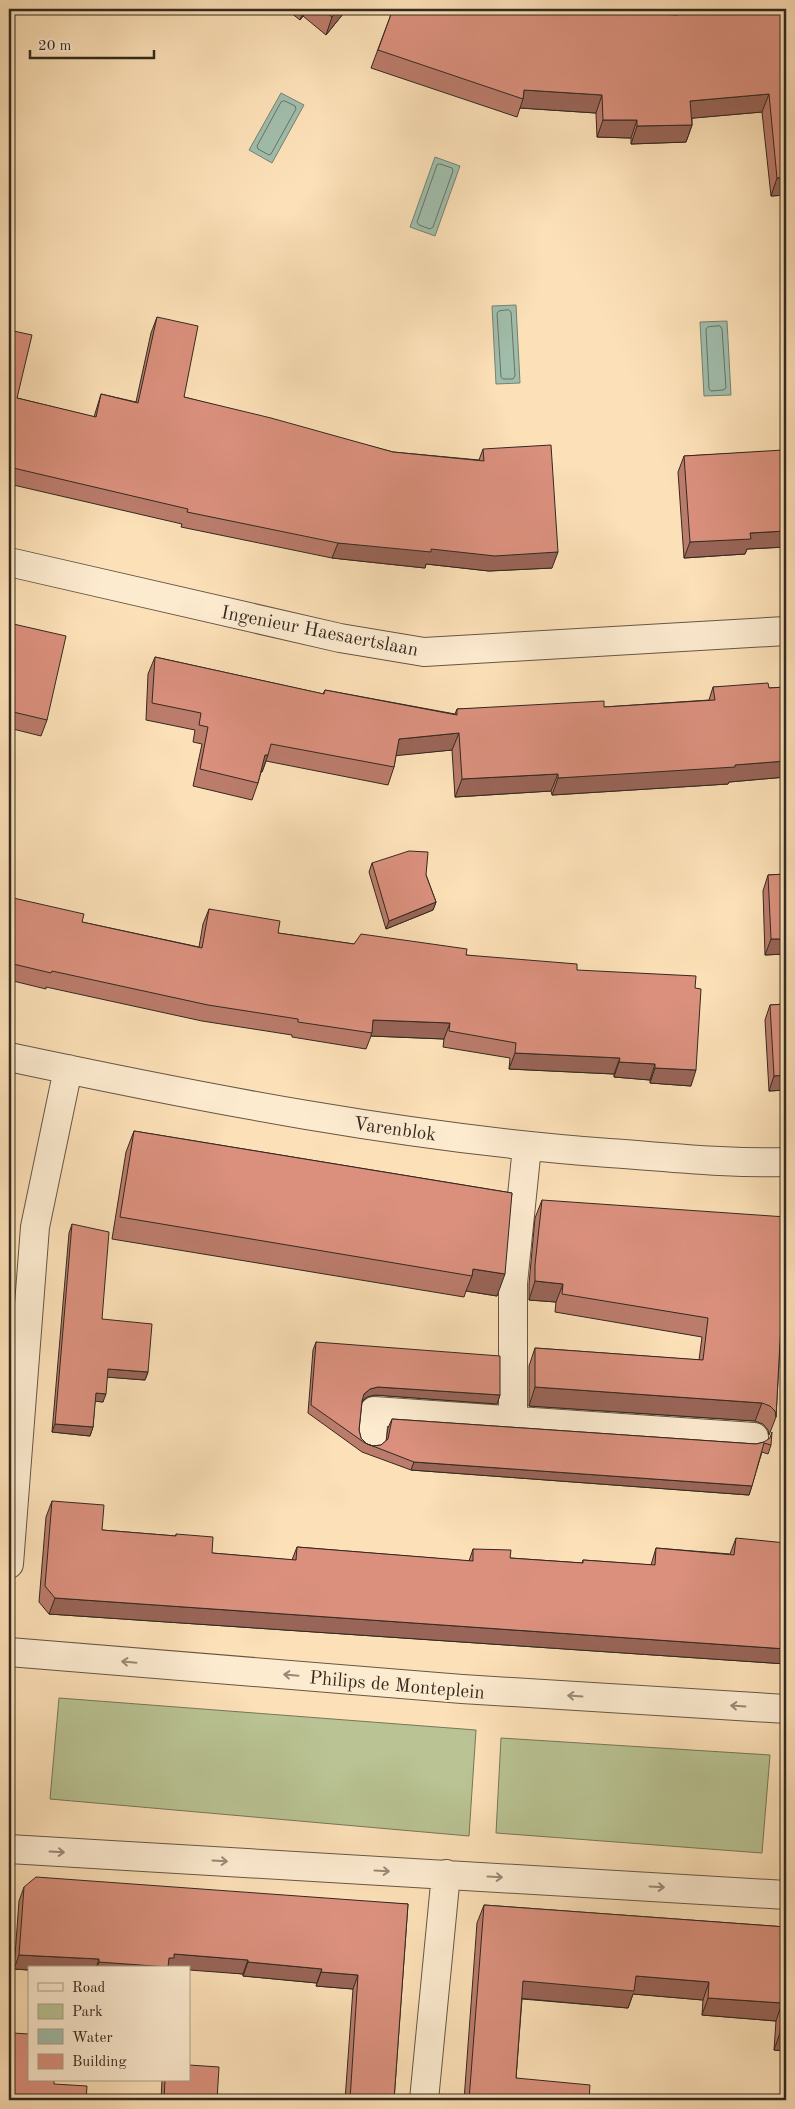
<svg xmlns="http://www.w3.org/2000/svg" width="795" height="2109" viewBox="0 0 795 2109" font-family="'Old Standard TT',serif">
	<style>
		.green { fill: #b9c393; stroke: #767659 }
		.water { fill: #a0bdab; stroke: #748273 }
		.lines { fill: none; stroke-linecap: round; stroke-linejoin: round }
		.shore { stroke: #6a7365; stroke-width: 1 }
		.minor-casing { stroke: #655745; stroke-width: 30 }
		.minor { stroke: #fdebd0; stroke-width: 28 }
		.wall { fill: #bb7c6c; stroke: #33291f }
		.shaded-wall { fill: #996558; stroke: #33291f }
		.building { fill: #da907d; stroke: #33291f }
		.oneway { stroke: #988a78 }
		.labels { text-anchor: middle; stroke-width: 4; stroke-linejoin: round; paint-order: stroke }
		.street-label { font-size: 19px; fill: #33291f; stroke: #fdebd0 }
	</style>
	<rect width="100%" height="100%" fill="#fce0b7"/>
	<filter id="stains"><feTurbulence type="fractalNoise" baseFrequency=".004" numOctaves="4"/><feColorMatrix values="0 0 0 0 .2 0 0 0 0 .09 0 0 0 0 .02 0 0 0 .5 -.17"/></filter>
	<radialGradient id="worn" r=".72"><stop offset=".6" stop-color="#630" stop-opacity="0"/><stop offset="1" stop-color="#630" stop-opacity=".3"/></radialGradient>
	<!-- green -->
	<path class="green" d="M59,1698L476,1730L469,1836L50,1799Z
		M501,1738L770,1755L762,1853L496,1833Z"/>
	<!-- water -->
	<path class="water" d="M281,93L304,105L272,163L249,150Z
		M435,157L460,166L435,236L410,227Z
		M516,305L520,383L496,384L492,306Z
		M727,321L731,395L704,396L700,322Z"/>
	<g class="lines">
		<!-- shore -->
		<path class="shore" d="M285,101L295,106L296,109L271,154L269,155L258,149L257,146L281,102Z
			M440,164L452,168L453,171L433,227L430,229L419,225L417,222L437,165Z
			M509,310L511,312L515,376L513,379H503L501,377L497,313L499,311Z
			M720,326L722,329L726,388L723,390L711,391L709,389L706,329L708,327Z"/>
		<!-- minor casing -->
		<g class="minor-casing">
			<path id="minor" d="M9,562L340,638L424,652L786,631
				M9,1057C207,1099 407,1138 609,1153C668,1157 727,1164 786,1162
				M513,1420V1283L527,1147
				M372,1439L374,1411L754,1437
				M9,1564L35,1227L68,1069
				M9,1652L462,1689L786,1709
				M9,1849L786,1895
				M424,2100L446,1874"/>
		</g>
		<!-- minor -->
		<use href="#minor" class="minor"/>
	</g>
	<!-- wall -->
	<path class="wall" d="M286,9H347L326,35L303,16L300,20Z
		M393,9L673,15L676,9H742V14L786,10V195L771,196L762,112L692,118V125L686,142L631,144V138L597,137L596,113L520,108L517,117L371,68Z
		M157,317L184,397L393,452L479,460L483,449L552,568L489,571L426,564L425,568L332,558L181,527L182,524L9,484V330L17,398L94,417L101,394L136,402L151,333Z
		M783,447H786V547L747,549L745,554L684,558L678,472L684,456L782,451Z
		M9,623L47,720L41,736L9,728Z
		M155,657L323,694L325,690L455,714L457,709L604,707L709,700L713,687L769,688L786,687V777L729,782L728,784L552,795L551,791L455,797L452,750L396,755L394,767L388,785L266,761L262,772H261L258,783L252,800L193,786L202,744L193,742L195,730L146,720L148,674Z
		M372,863L426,875L436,902L433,910L386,929L369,872Z
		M786,874V1090L769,1091L765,1020L770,1005L785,1004L784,954L765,955L763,891L768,875Z
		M9,897L82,922L199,947L203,924L209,909L278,933L354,944L466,955L577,970L691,1086L650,1083V1080L614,1077V1074L509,1069L510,1058L443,1047L444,1039L371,1036L366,1049L292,1037V1035L202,1021L46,987V989L9,980Z
		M134,1131L512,1193L497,1296L466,1291L464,1297L112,1239L126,1152Z
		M542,1200L781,1324L776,1417L769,1435L768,1430L763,1424L755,1421L529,1406V1366L535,1348L699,1360L702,1337L555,1312L556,1302L529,1300V1284L535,1218Z
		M72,1224L102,1319L148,1372L145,1380L107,1377L103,1402L95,1401L93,1427L90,1436L52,1432L69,1233Z
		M316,1342L500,1395L497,1404L375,1395L367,1397L362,1402L359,1430L361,1438L367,1444L373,1446L381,1445L386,1441L388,1428L392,1419L756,1444L764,1442L771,1445L768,1454L762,1452L749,1495L411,1470L362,1452L308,1413L313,1350Z
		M52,1501L102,1530L176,1536V1534L212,1553L292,1560L297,1547L469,1561L473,1549L510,1558L582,1563L583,1560L651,1565L656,1548L730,1554L736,1538L786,1664L49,1614L39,1602L46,1517Z
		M24,1887L408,1904L394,2100H345L353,1989L316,1986L317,1983L243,1976V1974L189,1968H29V1970L14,1969L19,1901Z
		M484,1905L786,1927V2051L774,2050L776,2021L702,2015L703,2000L633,1994L628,2008L522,1999L516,2078L589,2100H464L477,1923Z
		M12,2033L54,2084L9,2100V2041Z
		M162,2080H189L217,2100H161Z"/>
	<!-- shaded-wall -->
	<path class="shaded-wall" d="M304,9H305L303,16L300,20Z
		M339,9H347L326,35L332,17Z
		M524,90L602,95L596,113L520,108L523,99Z
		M769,94L762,112L683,119L690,101Z
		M603,120H637L631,138L597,137Z
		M692,125L686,142L631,144L637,126Z
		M786,177V195L771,196L777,178Z
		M786,531V547L747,549L745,554L684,558L690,542L750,533Z
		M338,543L558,552L552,568L489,571L426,564L425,568L332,558Z
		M459,733L452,750L393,756L399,739Z
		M265,755H268L262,772H259Z
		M786,761V777L729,782L728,784L552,795L558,778Z
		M558,774L551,791L455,797L462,779Z
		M436,902L433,910L386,929L389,921Z
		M771,939H786V948L784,954L765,955Z
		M373,1020L450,1023L444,1039L371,1036Z
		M515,1053L620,1058L614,1074L509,1069Z
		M619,1062L655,1064L650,1080L614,1077Z
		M655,1068L696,1070L691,1086L650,1083Z
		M786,1075V1090L769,1091L774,1076Z
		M473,1269L505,1274L497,1296L466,1291L472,1276Z
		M535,1281L563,1284L556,1302L529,1300Z
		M782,1305H786V1325L776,1324Z
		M108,1369L148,1372L145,1380L105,1377Z
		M378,1387L500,1395L497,1404L375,1395L367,1397L361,1402L364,1394L370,1389Z
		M535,1387L762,1403L755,1421L529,1406Z
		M96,1393L106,1394L103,1402L93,1401Z
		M55,1424L93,1427L90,1436L52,1432Z
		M414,1462L752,1486L749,1495L411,1470Z
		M55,1598L786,1649V1664L49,1614Z
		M174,1954L248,1960L243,1974L189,1970V1968H97L99,1962L169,1958Z
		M19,1955L99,1959L96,1968H29V1970L14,1969Z
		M248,1962L322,1969L317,1983L243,1976Z
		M321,1972L358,1975L353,1989L316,1986Z
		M636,1976L709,1982L703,2000L633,1994L628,2008L517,1998L523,1981Z
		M708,1998L782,2003L776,2021L702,2015Z
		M780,2033H786V2051L774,2050Z"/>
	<!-- building -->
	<path class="building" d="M322,9H339L332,17Z
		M393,9H563L678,15V9H742V14L786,10V177L777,178L769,94L690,101L692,125L637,126V120H603L602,95L524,90L523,99L378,50Z
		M157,317L198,326L184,397L271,418L393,452L484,461L483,449L551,445L558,552L495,556L431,549V552L338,543L187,512L188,509L9,467V330L32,335L17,398L96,417L101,394L138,403Z
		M783,447H786V531L750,533L751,539L690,542L684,456L783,450Z
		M9,623L66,636L47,720L9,711Z
		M155,657L324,694L325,690L457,715V709L604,701V707L715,700L713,687L768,683L769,688L786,687V761L735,765V767L558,778V774L462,779L459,733L399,739L394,767L271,744L268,755H265L258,783L200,769L208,727L199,725L201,713L152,703Z
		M409,851L428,852L426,875L436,902L389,921L372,863Z
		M786,874V939H771L768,875Z
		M9,897L84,914L82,922L202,948L209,909L280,921L278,933L354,944L361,934L467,949L466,955L577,964V970L696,976L695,988L701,989L696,1070L655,1068V1064L619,1062L620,1058L515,1053L516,1043L449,1031L450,1023L373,1020L372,1033L298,1022V1019L208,1005L52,971L51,973L9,963Z
		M786,1004V1075L774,1076L770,1005Z
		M134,1131L512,1193L505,1274L473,1269L472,1276L120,1217Z
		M542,1200L786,1217V1305H782L776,1417L775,1411L770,1406L762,1403L535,1387V1348L703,1360L708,1318L562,1294L563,1284L535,1281V1265Z
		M72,1224L109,1232L102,1319L152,1324L148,1372L108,1369L106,1394L96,1393L93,1427L55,1424Z
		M316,1342L500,1356V1395L378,1387L370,1389L364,1394L362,1401L359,1430L361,1438L367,1444L373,1446L381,1445L388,1439L392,1419L756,1444L764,1442L770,1438L772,1432L771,1445L764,1443L752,1486L414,1462L365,1443L311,1405Z
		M52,1501L104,1505L102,1530L176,1536V1534L213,1537L212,1553L296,1560L297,1547L473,1561V1549L511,1550L510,1558L583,1563V1560L655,1565L656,1548L734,1555L736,1538L786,1543V1649L55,1598L45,1586Z
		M36,1877L408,1904L394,2100H350L358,1975L321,1972L322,1969L248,1962V1960L174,1954V1958H169L168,1967L99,1962V1959L19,1955L24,1887Z
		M484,1905L786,1927V2033H780L782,2003L708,1998L709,1982L636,1976L634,1991L523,1981L516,2078L590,2085L589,2100H469Z
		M12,2033L29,2034V2080H54V2084L87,2086L86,2100H9V2078Z
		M189,2065L219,2067L217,2100H164L165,2080H189Z"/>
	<!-- one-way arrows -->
	<defs><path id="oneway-shaft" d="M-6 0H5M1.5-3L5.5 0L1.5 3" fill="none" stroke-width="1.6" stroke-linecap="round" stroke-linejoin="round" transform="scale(1.25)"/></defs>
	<g class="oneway">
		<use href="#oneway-shaft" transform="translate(129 1662) rotate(-175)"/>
		<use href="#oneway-shaft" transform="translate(291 1675) rotate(-175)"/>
		<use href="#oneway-shaft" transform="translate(575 1696) rotate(-176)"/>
		<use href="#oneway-shaft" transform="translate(738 1706) rotate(-176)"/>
		<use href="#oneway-shaft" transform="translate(57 1852) rotate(3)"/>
		<use href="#oneway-shaft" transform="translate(220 1861) rotate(3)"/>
		<use href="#oneway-shaft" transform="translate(382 1871) rotate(3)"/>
		<use href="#oneway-shaft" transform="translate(495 1877) rotate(3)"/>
		<use href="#oneway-shaft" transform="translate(657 1887) rotate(3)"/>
	</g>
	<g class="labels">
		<!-- street labels -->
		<g class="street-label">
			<text transform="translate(320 630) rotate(11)" y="7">Ingenieur Haesaertslaan</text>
			<text transform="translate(395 1128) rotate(8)" y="7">Varenblok</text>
			<text transform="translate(397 1684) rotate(5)" y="7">Philips de Monteplein</text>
		</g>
	</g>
	<!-- margin -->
	<rect width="795" height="2109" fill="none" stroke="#fce0b7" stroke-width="30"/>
	<rect x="10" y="10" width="775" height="2089" fill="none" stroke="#33291f" stroke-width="2.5"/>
	<rect x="15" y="15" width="765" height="2079" fill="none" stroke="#33291f"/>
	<!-- legend -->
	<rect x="28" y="1966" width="162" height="115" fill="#fdebd0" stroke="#ac9d89"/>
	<rect x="38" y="1983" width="25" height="8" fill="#fdebd0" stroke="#ac9d89"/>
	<text x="72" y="1992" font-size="15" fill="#33291f">Road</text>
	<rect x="38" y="2004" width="25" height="15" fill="#b9c393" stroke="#ac9d89"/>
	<text x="72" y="2016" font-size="15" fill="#33291f">Park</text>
	<rect x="38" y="2029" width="25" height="15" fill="#a0bdab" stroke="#ac9d89"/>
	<text x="72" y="2042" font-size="15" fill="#33291f">Water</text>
	<rect x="38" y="2054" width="25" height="15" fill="#da907d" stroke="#ac9d89"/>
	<text x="72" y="2066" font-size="15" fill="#33291f">Building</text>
	<!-- scale -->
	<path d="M30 50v8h124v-8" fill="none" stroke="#33291f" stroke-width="2.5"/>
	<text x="38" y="50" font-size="15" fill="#33291f" stroke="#fdebd0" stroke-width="4" paint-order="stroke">20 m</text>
	<rect width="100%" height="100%" filter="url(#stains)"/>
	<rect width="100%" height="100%" fill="url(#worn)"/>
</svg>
